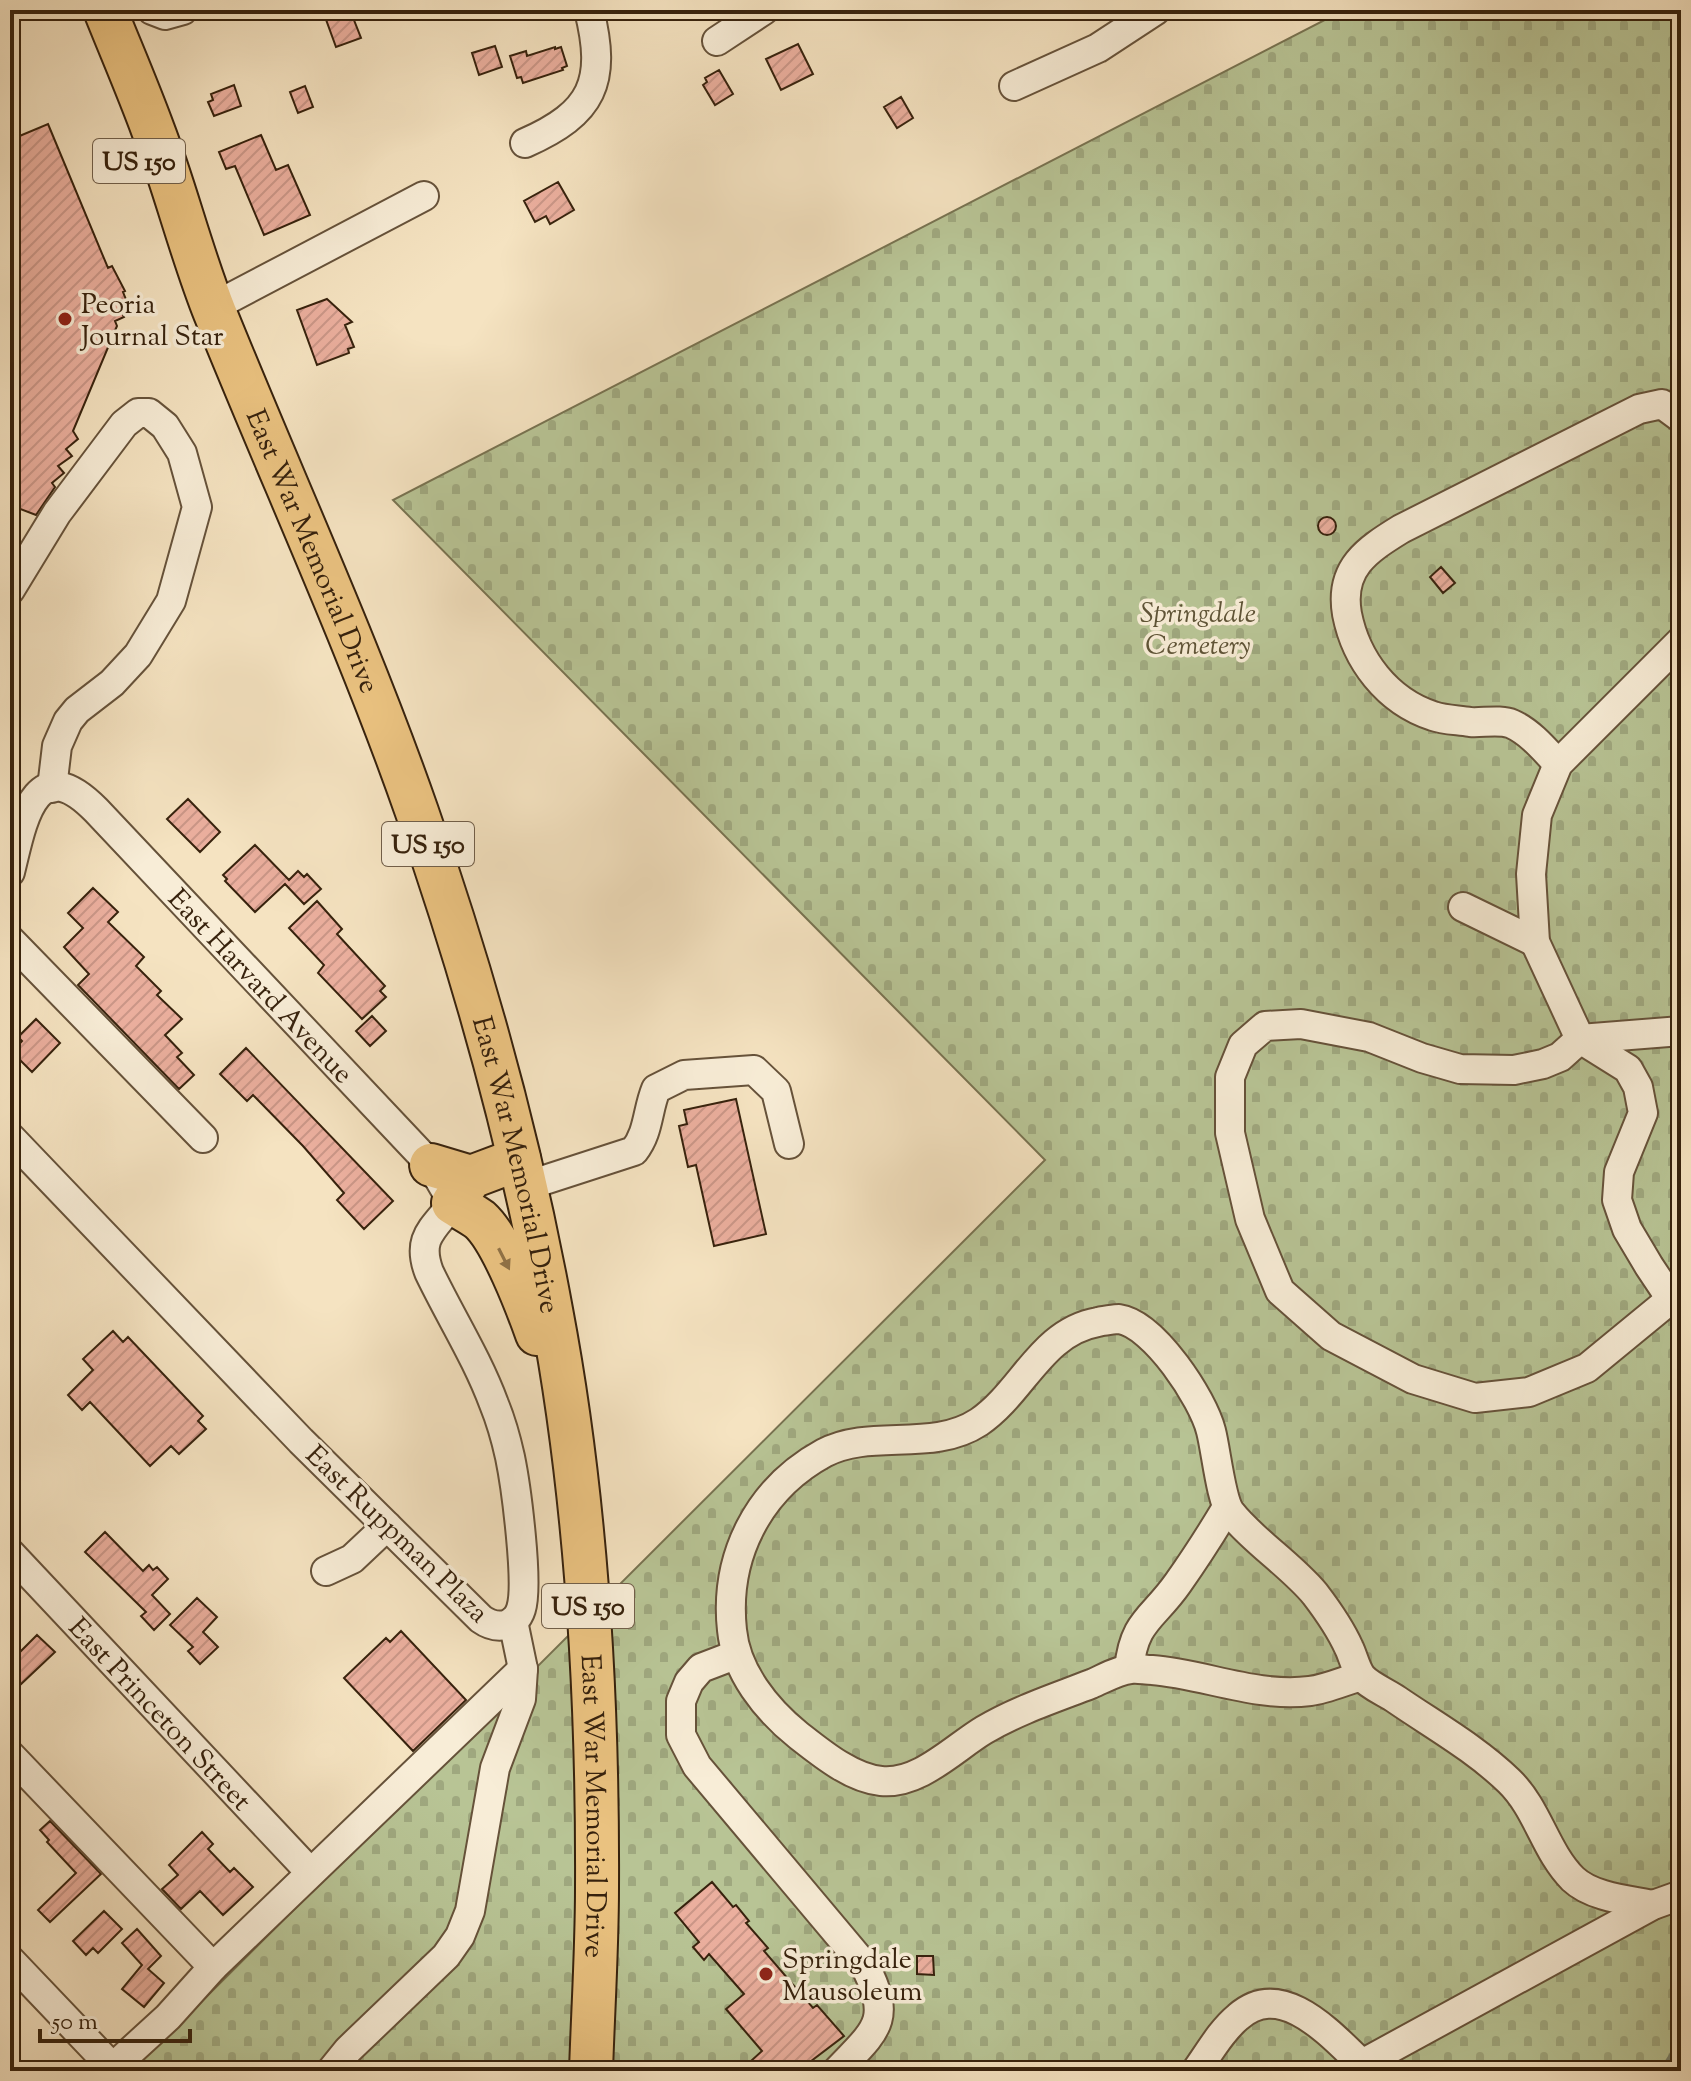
<svg xmlns="http://www.w3.org/2000/svg" width="1691" height="2081" viewBox="0 0 1691 2081" font-family="'Sorts Mill Goudy',serif">
	<style>
		.cemetery { fill: url(#cemetery-stones); stroke: #787351; stroke-width: 2 }
		.lines { fill: none; stroke-linecap: round; stroke-linejoin: round }
		.stream { stroke: #74806d; stroke-width: 6 }
		.building { fill: url(#building-hatch); stroke: #37220d; stroke-width: 2 }
		.minor-casing { stroke: #66523a; stroke-width: 32 }
		.highway-casing { stroke: #37220d; stroke-width: 46 }
		.minor { stroke: #f8edd7; stroke-width: 28 }
		.highway { stroke: #eac280; stroke-width: 42 }
		.oneway { fill: #907246 }
		.poi-dot { fill: #8f2418; stroke: #f8edd7; stroke-width: 3 }
		.labels { text-anchor: middle; stroke-width: 7; stroke-linejoin: round; paint-order: stroke }
		.shield { fill: #f8edd7; stroke: #715f4a; stroke-width: 2 }
		.shield-label { font-size: 26px; font-weight: bold; fill: #37220d }
		.poi-label { font-size: 28px; fill: #37220d; stroke: #f8edd7; text-anchor: start }
		.street-label { font-size: 28px; fill: #37220d; stroke: #f8edd7 }
		.park-label { font-size: 28px; font-style: italic; fill: #5e5336; stroke: #f8edd7 }
	</style>
	<defs>
		<pattern id="cemetery-stones" width="16" height="16" patternUnits="userSpaceOnUse" patternTransform="scale(2)"><rect width="16" height="16" fill="#b8c495"/><path d="M2 7V4a2 2 0 0 1 4 0v3zM10 15v-3a2 2 0 0 1 4 0v3z" fill="#9fa87f"/></pattern>
		<pattern id="building-hatch" width="6" height="6" patternUnits="userSpaceOnUse" patternTransform="scale(2)"><rect width="6" height="6" fill="#ebaf9e"/><path d="M-1 1l2-2M0 6l6-6M5 7l2-2" fill="none" stroke="#ca9687"/></pattern>
	</defs>
	<rect width="100%" height="100%" fill="#f5e3c1"/>
	<filter id="stains"><feTurbulence type="fractalNoise" baseFrequency=".0025" numOctaves="4"/><feColorMatrix values="0 0 0 0 .2 0 0 0 0 .09 0 0 0 0 .02 0 0 0 .5 -.17"/></filter>
	<radialGradient id="worn" r=".72"><stop offset=".6" stop-color="#630" stop-opacity="0"/><stop offset="1" stop-color="#630" stop-opacity=".3"/></radialGradient>
	<!-- cemetery -->
	<path class="cemetery" d="M1344,10H1681V2071H132L1045,1160L393,500Z"/>
	<g class="lines">
		<!-- stream -->
		<path class="stream" d="M1662,2071L1681,2041"/>
	</g>
	<!-- building -->
	<path class="building" d="M335,10H350L361,38L336,47L324,14Z
		M798,44L813,74L781,90L766,59Z
		M495,46L502,67L479,75L472,53Z
		M555,47V49L561,47L567,66L562,68L563,70L523,83L521,77L517,78L510,56L526,51L527,56Z
		M719,70L733,94L715,105L703,85L707,82L705,78Z
		M234,85L241,106L214,116L208,102L213,100L211,94Z
		M305,86L313,107L298,113L290,92Z
		M901,97L913,118L897,128L884,107Z
		M48,124L108,268L112,266L125,291L123,292L127,302L119,306L124,317L115,321L117,326L73,431L78,439L66,449L72,456L58,466L64,473L52,483L55,487L36,515L10,505V140Z
		M261,135L276,170L288,165L310,215L264,235L235,166L226,169L219,152Z
		M558,182L574,210L550,224L546,216L535,222L524,201Z
		M327,299L352,322L345,325L354,347L348,349L349,353L317,365L297,310Z
		M1318 526a9 9 0 1 1 18 0a9 9 0 1 1-18 0Z
		M1441,567L1455,583L1443,593L1430,577Z
		M188,799L220,832L200,852L167,819Z
		M255,845L289,880L298,871L304,877L307,874L321,889L304,904L285,884L255,912L225,881L227,879L223,875Z
		M93,888L118,912L108,922L144,957L136,966L161,991L157,995L182,1019L165,1035L182,1053L177,1057L194,1075L179,1089L78,985L89,974L64,947L83,928L68,913Z
		M317,901L342,929L337,934L385,986L380,991L386,997L362,1019L318,973L324,965L289,928Z
		M372,1016L386,1031L370,1046L356,1031Z
		M36,1019L60,1043L32,1072L12,1052L22,1041L18,1037Z
		M246,1048L393,1201L364,1229L337,1200L344,1193L303,1146L253,1095L247,1101L220,1074Z
		M736,1099L766,1234L714,1246L696,1165L688,1167L679,1126L687,1124L684,1110Z
		M113,1331L123,1342L128,1337L203,1416L198,1421L206,1429L179,1454L171,1446L150,1466L90,1402L82,1410L68,1395L93,1370L83,1359Z
		M105,1532L143,1571L149,1565L153,1570L157,1567L168,1579L152,1595L170,1614L154,1630L141,1616L146,1612L85,1552Z
		M197,1598L217,1617L203,1632L218,1647L200,1664L188,1651L193,1647L170,1625Z
		M401,1631L466,1700L413,1751L344,1678L386,1638L390,1642Z
		M37,1635L55,1652L20,1685L10,1675V1662Z
		M50,1821L101,1874L50,1922L38,1910L76,1873L47,1842L49,1840L40,1830Z
		M202,1832L213,1844L208,1849L230,1872L234,1868L253,1887L223,1915L200,1891L181,1909L162,1889L178,1875L169,1865Z
		M712,1882L733,1907L736,1905L749,1921L746,1923L768,1948L764,1951L813,2008L817,2005L844,2036L798,2071H740L762,2051L726,2009L744,1994L709,1954L704,1960L693,1947L699,1942L675,1913Z
		M104,1911L122,1929L98,1953L93,1948L86,1955L73,1941Z
		M137,1929L161,1956L148,1969L164,1983L144,2007L122,1989L142,1965L122,1943Z
		M917,1956H933L934,1975L917,1974Z"/>
	<g class="lines">
		<!-- minor casing -->
		<g class="minor-casing">
			<g id="minor">
				<path d="M152,10L165,15L183,10"/>
				<path d="M717,41L764,10"/>
				<path d="M1014,86L1098,48L1156,10"/>
				<path d="M525,143C593,113 607,82 589,10"/>
				<path d="M213,307L424,196"/>
				<path d="M10,590L57,513L124,424L138,413H149L165,426L182,453L197,507L171,601L138,655L112,683L77,710L68,721L57,746L52,788"/>
				<path d="M1681,641L1558,764L1537,815L1531,874L1535,942L1580,1039L1628,1069L1638,1087L1643,1113L1619,1172L1617,1200L1627,1229L1649,1266L1671,1299L1681,1309"/>
				<path d="M1558,764C1545,750 1530,732 1512,724C1501,719 1482,723 1470,722C1458,720 1444,720 1433,716C1387,701 1356,660 1347,614C1339,568 1367,550 1401,529L1639,409L1662,404L1681,418"/>
				<path id="s1" d="M10,872C22,824 34,747 96,810L431,1165L453,1203C434,1229 416,1237 429,1272C450,1316 477,1358 494,1404C501,1421 506,1439 510,1457C516,1486 529,1584 521,1609C515,1629 495,1629 481,1619L301,1441L10,1137"/>
				<path d="M1463,907L1535,942"/>
				<path d="M10,940L203,1138"/>
				<path d="M526,1186L634,1151C649,1132 647,1111 656,1089L684,1075L754,1070L776,1091L789,1144"/>
				<path d="M1671,1299L1587,1368L1529,1392L1475,1398L1413,1379L1331,1336L1280,1291L1250,1219L1230,1133V1077L1243,1045L1265,1026L1301,1024L1369,1037L1422,1058L1460,1069L1514,1070L1543,1064L1560,1057L1580,1039L1681,1031"/>
				<path id="s2" d="M10,1553L310,1872"/>
				<path d="M326,1571L352,1559L387,1526"/>
				<path d="M735,1655L701,1668L689,1682L681,1701V1735L697,1766L865,1966C893,2021 876,2030 837,2071"/>
				<path d="M1129,1669C1134,1620 1153,1619 1178,1583C1195,1559 1211,1534 1226,1509"/>
				<path d="M1361,1676C1344,1681 1326,1689 1310,1691C1257,1698 1204,1674 1152,1670C1145,1670 1138,1668 1131,1669C1118,1670 1103,1679 1091,1684C1055,1698 1018,1710 984,1730C954,1748 919,1785 881,1781C851,1778 821,1753 798,1735C766,1709 736,1672 732,1630C724,1557 758,1489 824,1453C871,1428 932,1453 979,1422C1023,1392 1041,1332 1098,1322C1101,1321 1116,1319 1119,1319C1154,1324 1203,1399 1211,1431C1216,1450 1221,1501 1231,1513C1253,1541 1291,1565 1315,1594C1328,1611 1340,1628 1349,1648C1353,1656 1356,1670 1362,1677C1370,1686 1387,1693 1397,1700C1435,1726 1476,1749 1509,1781C1538,1809 1545,1851 1573,1879C1592,1897 1627,1900 1653,1905"/>
				<path d="M10,1755L213,1967L168,2017L109,2071"/>
				<path d="M10,1960L112,2067"/>
				<path d="M213,1967L523,1669"/>
				<path d="M331,2071L348,2050L446,1956L460,1936L470,1911L495,1768L521,1699L523,1669L513,1621"/>
				<path d="M1196,2071C1209,2053 1221,2031 1238,2017C1282,1978 1331,2035 1362,2064"/>
				<path d="M1356,2071L1362,2064L1653,1905L1681,1895"/>
			</g>
		</g>
		<!-- highway casing -->
		<g class="highway-casing">
			<g id="highway">
				<path id="s3" d="M105,10C121,50 138,89 153,130C176,190 191,253 215,313C282,479 358,643 417,812C474,975 520,1140 551,1310C587,1500 598,1695 597,1888C597,1949 593,2010 591,2071"/>
				<path d="M519,1159L471,1177L453,1203C462,1209 472,1214 480,1220C502,1240 527,1306 537,1334"/>
				<path d="M431,1165L471,1177"/>
			</g>
		</g>
		<!-- minor -->
		<use href="#minor" class="minor"/>
		<!-- highway -->
		<use href="#highway" class="highway"/>
	</g>
	<!-- one-way arrows -->
	<defs><path id="oneway-solid" d="M-6-.8H1V-3.2L6.5 0L1 3.2V.8H-6Z" transform="scale(2)"/></defs>
	<use class="oneway" href="#oneway-solid" transform="translate(504 1259) rotate(63)"/>
	<!-- markers -->
	<g class="poi-dot">
		<circle cx="65" cy="319" r="8"/>
		<circle cx="766" cy="1974" r="8"/>
	</g>
	<g class="labels">
		<!-- shield labels -->
		<g class="shield">
			<rect x="93" y="139" width="92" height="44" rx="6"/>
			<rect x="382" y="822" width="92" height="44" rx="6"/>
			<rect x="542" y="1584" width="92" height="44" rx="6"/>
		</g>
		<g class="shield-label">
			<text x="139" y="170">US 150</text>
			<text x="428" y="853">US 150</text>
			<text x="588" y="1615">US 150</text>
		</g>
		<!-- poi labels -->
		<g class="poi-label">
			<text x="81" y="313">Peoria<tspan x="81" dy="32">Journal Star</tspan></text>
			<text x="782" y="1968">Springdale<tspan x="782" dy="32">Mausoleum</tspan></text>
		</g>
		<!-- street labels -->
		<g class="street-label">
			<text dy="10" stroke="none"><textPath href="#s3" startOffset="580">East War Memorial Drive</textPath></text>
			<text dy="10" stroke="none"><textPath href="#s1" startOffset="392">East Harvard Avenue</textPath></text>
			<text dy="10" stroke="none"><textPath href="#s3" startOffset="1228">East War Memorial Drive</textPath></text>
			<text transform="translate(398 1533) rotate(44)" y="10">East Ruppman Plaza</text>
			<text dy="10" stroke="none"><textPath href="#s2" startOffset="220">East Princeton Street</textPath></text>
			<text dy="10" stroke="none"><textPath href="#s3" startOffset="1876">East War Memorial Drive</textPath></text>
		</g>
		<!-- park labels -->
		<g class="park-label">
			<text x="1198" y="622">Springdale<tspan x="1198" dy="32">Cemetery</tspan></text>
		</g>
	</g>
	<!-- margin -->
	<rect width="1691" height="2081" fill="none" stroke="#f5e3c1" stroke-width="40"/>
	<rect x="12" y="12" width="1667" height="2057" fill="none" stroke="#37220d" stroke-width="4"/>
	<rect x="20" y="20" width="1651" height="2041" fill="none" stroke="#37220d" stroke-width="2"/>
	<!-- scale -->
	<path d="M40 2029v12h150v-12" fill="none" stroke="#37220d" stroke-width="4"/>
	<text x="52" y="2029" font-size="24" fill="#37220d" stroke="#f8edd7" stroke-width="6" paint-order="stroke">50 m</text>
	<rect width="100%" height="100%" filter="url(#stains)"/>
	<rect width="100%" height="100%" fill="url(#worn)"/>
</svg>
